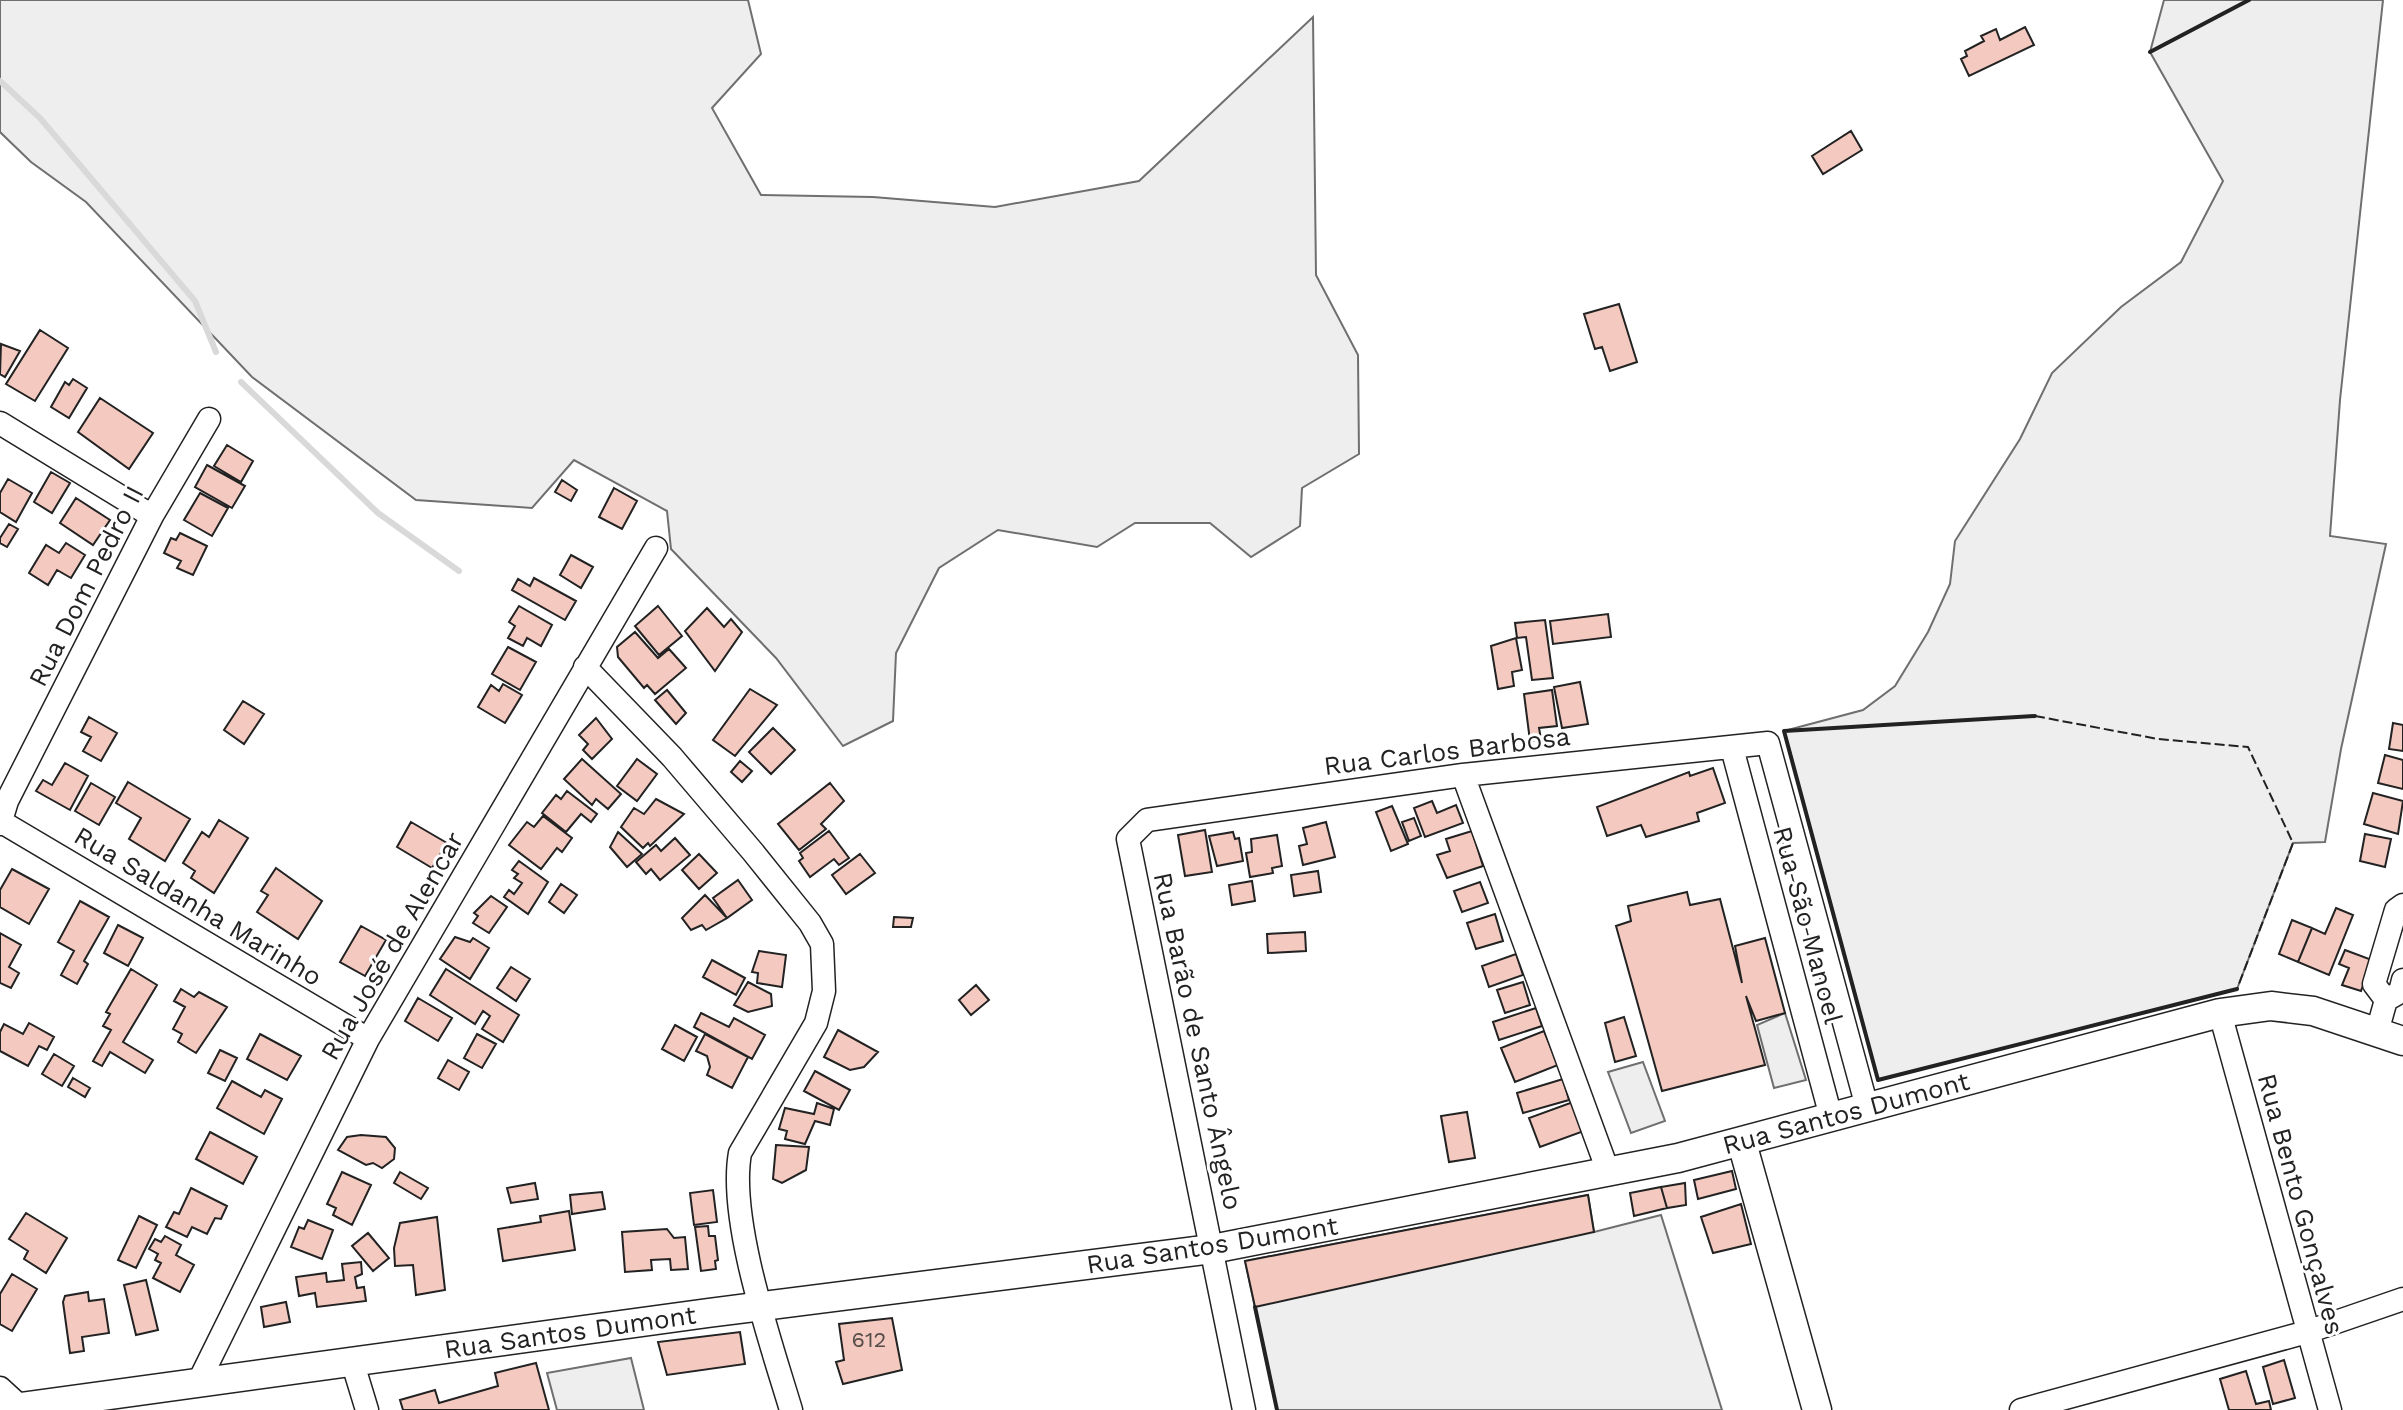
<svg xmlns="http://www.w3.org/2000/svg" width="2403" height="1410" viewBox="0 0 2403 1410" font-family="'Work Sans',sans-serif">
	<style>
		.green { fill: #eee; stroke: #6f6f6f; stroke-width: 2 }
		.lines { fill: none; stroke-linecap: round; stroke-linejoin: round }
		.stream { stroke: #d9d9d9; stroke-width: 6 }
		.building { fill: #f3c9c0; stroke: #222; stroke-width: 2 }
		.minor-casing { stroke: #222; stroke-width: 25 }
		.major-casing { stroke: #222; stroke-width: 31 }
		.minor { stroke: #fff; stroke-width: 22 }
		.major { stroke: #fff; stroke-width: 28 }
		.fence { stroke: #222; stroke-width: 2; stroke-dasharray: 10 4; stroke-linecap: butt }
		.wall { stroke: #222; stroke-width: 4 }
		.labels { text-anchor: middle; stroke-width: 6; stroke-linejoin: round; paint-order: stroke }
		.number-label { font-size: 22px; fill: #564c4a }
		.street-label { font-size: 26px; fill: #222; stroke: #fff }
	</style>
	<rect width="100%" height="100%" fill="#fff"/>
	<!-- green -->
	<path class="green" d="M0,0H748L761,54L712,108L761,195L873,197L995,207L1139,181L1313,17L1316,275L1358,355L1359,454L1302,488L1300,526L1251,557L1210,523H1135L1097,547L998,530L939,568L896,653L893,721L843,746L776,658L671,549L667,511L574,460L532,508L416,500L252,377L86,202L31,162L0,132Z
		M2164,0H2383L2340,400L2330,536L2386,544L2341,749L2325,842L2293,843L2237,989L1878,1080L1784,731L1863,710L1895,686L1928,632L1950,584L1955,541L2020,439L2052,373L2121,307L2181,262L2223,181L2150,52Z
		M1785,1013L1806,1080L1774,1088L1757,1025Z
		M1643,1062L1665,1121L1631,1133L1608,1072Z
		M1588,1195L1594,1232L1661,1215L1722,1410H1277L1245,1261Z
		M631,1358L644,1410H557L547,1373Z"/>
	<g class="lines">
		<!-- stream -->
		<path class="stream" d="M0,81L40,118L195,301L216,352
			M241,382L378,513L459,571"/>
	</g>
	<!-- building -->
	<path class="building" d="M2025,27L2034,45L1969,76L1961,59L1967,56L1965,51L1984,41L1981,36L1996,29L2000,40Z
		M1851,131L1862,150L1823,174L1812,156Z
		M1619,304L1637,362L1610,371L1602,347L1595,349L1584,314Z
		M40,330L68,348L35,401L6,384Z
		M1,344L20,351L5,377L0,374Z
		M73,379L87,388L69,418L51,407L65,382L69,385Z
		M100,398L153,433L129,469L78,432Z
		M227,445L253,461L241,482L214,466Z
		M207,465L245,486L232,508L195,487Z
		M51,472L70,483L52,513L34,502Z
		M8,479L32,493L16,522L0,512V493Z
		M562,480L577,490L571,501L555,492Z
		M614,488L637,501L622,529L599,517Z
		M200,493L228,508L212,536L184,520Z
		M76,498L110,520L93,545L60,523Z
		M9,524L18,529L7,547L0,543V538Z
		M180,533L207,546L193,575L177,568L181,561L164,553L171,538L176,540Z
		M66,543L85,555L71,578L57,570L48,585L29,573L46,545L59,553Z
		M571,555L593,567L581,588L560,575Z
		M534,578L576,601L565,620L512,590L518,579L530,586Z
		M519,606L552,625L541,646L527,638L523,646L508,638L515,626L509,622Z
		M658,606L682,636L659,655L635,626Z
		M707,608L724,627L731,619L742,632L715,671L685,631Z
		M1608,614L1611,637L1553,644L1550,621Z
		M1545,620L1553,678L1532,680L1526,637L1517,638L1515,623Z
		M635,632L658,658L669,649L686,668L655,694L647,685L644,688L618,657L617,647Z
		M1516,638L1522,670L1512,672L1514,686L1498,689L1491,646Z
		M508,647L536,662L520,690L492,674Z
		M1580,682L1588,724L1562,728L1554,687Z
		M503,684L522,695L505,723L478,707L491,685L499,691Z
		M750,689L777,705L735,756L713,740Z
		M667,690L686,713L676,724L655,700Z
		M1552,690L1557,726L1539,728L1541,739L1530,741L1524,694Z
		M243,701L264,714L244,744L224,730Z
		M89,717L117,733L101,761L83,751L91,737L81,732Z
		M596,718L612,739L592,759L583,750L588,744L579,735Z
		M2393,723L2403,725V751L2389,749Z
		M773,728L795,750L771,774L749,752Z
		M2385,755L2403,760V789L2378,783Z
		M582,759L621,794L608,809L596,799L592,805L564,779Z
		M637,759L657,774L637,801L617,786Z
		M740,761L752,771L742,782L731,772Z
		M65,763L88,776L70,810L36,791L43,780L52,785Z
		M1713,768L1725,803L1697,813L1699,821L1646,837L1641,825L1607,836L1597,807L1689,772L1690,776Z
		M128,782L190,819L165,861L129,839L141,818L116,803Z
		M91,783L115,797L99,825L75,811Z
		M830,783L844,801L821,824L826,829L799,850L778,824Z
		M567,791L597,814L591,822L581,814L566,832L542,813L556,795L561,799Z
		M2373,793L2403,801L2398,834L2364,824Z
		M656,799L684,814L650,846L648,843L643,848L621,827L634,808L644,814Z
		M1432,801L1437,813L1456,805L1463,823L1425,837L1414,808Z
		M1392,806L1408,844L1391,851L1376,812Z
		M543,816L572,838L562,852L557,848L541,869L509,845L527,822L534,827Z
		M1414,818L1421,836L1409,841L1402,822Z
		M219,820L248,838L214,893L191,878L195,871L183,863L202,832L209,837Z
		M411,822L447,843L432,868L397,847Z
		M1326,822L1335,857L1303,865L1299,846L1307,844L1303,828Z
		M1205,830L1212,872L1185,876L1178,835Z
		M829,831L849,858L839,865L834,859L810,877L799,861L803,858L800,853Z
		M1472,831L1483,866L1447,878L1437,855L1450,851L1446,839Z
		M618,832L642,854L627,867L610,847Z
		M1233,832L1235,839L1239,838L1243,861L1217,866L1209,836Z
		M2365,834L2391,839L2385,867L2360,861Z
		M1277,835L1282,866L1272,868L1273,873L1250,877L1246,853L1252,852L1251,839Z
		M675,838L690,855L660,880L651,869L646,874L636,862L656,845L661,851Z
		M699,854L717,873L699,889L682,870Z
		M860,854L875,873L846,894L832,875Z
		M519,861L548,882L528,914L504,897L509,890L514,894L522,883L514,878L518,874L512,870Z
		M276,868L322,901L298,939L257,912L268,895L261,891Z
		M12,869L49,889L29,924L0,907V890Z
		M1318,871L1321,892L1294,896L1291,875Z
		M738,880L752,900L727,918L713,898Z
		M1252,881L1255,901L1232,905L1229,885Z
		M1480,882L1488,903L1462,912L1454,891Z
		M561,884L577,895L564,913L549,902Z
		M1687,892L1690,905L1720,899L1742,983L1735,946L1765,938L1785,1013L1756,1021L1746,996L1765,1065L1662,1091L1616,926L1631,921L1628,906Z
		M705,895L727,918L706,930L702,925L691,930L682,918Z
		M491,896L507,907L489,933L473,923L478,916L474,913Z
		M80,901L109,917L84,961L88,964L77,984L61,975L74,951L58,942Z
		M2336,908L2353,915L2329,975L2298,962L2312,928L2325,934Z
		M1495,914L1503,941L1476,949L1467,923Z
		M894,917L913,918L911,927H893Z
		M2292,920L2312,928L2298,962L2279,954Z
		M118,925L143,938L128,966L104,953Z
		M361,926L386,940L365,976L340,962Z
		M1305,932L1306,951L1268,953L1267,934Z
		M0,933L21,945L9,967L19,973L11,988L0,983Z
		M455,937L470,942L473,938L489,948L470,979L440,959Z
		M2345,950L2372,960L2361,991L2342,985L2349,968L2339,964Z
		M759,951L786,955L782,987L757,983L758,973L752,972Z
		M1516,954L1523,975L1489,987L1482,966Z
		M712,960L745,978L736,995L703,977Z
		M511,967L530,979L516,1001L497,988Z
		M131,969L157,985L123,1042L153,1060L145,1073L110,1052L102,1066L93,1061L111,1030L103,1026L110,1014L106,1012Z
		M446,969L519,1015L503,1042L482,1029L490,1016L483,1011L475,1024L430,995Z
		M748,982L771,994L772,1006L748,1012L734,1005Z
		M1523,982L1530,1005L1505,1013L1497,990Z
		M976,985L989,1000L971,1015L959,1000Z
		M181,989L194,997L199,992L227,1007L196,1053L178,1042L182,1034L173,1029L185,1007L174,1001Z
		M418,998L452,1018L438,1041L405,1021Z
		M1536,1008L1542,1026L1499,1040L1493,1022Z
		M701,1013L729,1027L734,1018L765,1035L752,1059L694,1027Z
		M1624,1017L1636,1056L1615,1062L1605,1023Z
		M29,1023L54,1037L47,1050L39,1046L28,1066L0,1051V1032L4,1024L23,1034Z
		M675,1025L697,1037L684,1061L662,1049Z
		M838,1030L878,1052L864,1067L850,1070L824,1057Z
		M1544,1031L1558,1065L1515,1082L1501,1048Z
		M260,1034L301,1056L287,1080L247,1059Z
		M477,1034L496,1044L482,1068L464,1058Z
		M705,1034L748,1057L732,1088L707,1075L710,1067L707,1056L696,1051Z
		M220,1050L237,1058L225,1081L208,1073Z
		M54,1054L74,1066L62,1086L42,1074Z
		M448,1060L469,1072L459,1090L438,1078Z
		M815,1071L850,1090L839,1110L804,1091Z
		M73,1078L90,1088L85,1097L68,1087Z
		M1563,1079L1569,1100L1523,1113L1517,1093Z
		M232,1081L261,1097L265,1090L282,1099L264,1134L217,1108Z
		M1573,1102L1584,1131L1540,1147L1529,1118Z
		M817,1103L834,1109L830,1125L815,1121L805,1144L785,1139L787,1131L779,1129L785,1108L814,1114Z
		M1467,1112L1475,1158L1449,1162L1441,1116Z
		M210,1132L257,1157L243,1184L196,1159Z
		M361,1135L386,1137L395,1148L394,1159L382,1168L373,1163L366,1165L338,1150L347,1137Z
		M776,1145L809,1147L806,1170L782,1183L773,1179Z
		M1732,1171L1736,1189L1698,1199L1694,1180Z
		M342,1172L371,1185L352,1225L333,1215L336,1208L327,1204Z
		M400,1172L428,1188L421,1199L394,1183Z
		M535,1183L538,1199L511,1203L507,1188Z
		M1685,1183L1686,1205L1667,1208L1661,1187Z
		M1661,1187L1667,1208L1634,1216L1630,1193Z
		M191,1188L227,1206L221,1219L215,1218L207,1234L192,1227L187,1237L166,1227L174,1212L179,1214Z
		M713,1190L717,1222L694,1225L690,1193Z
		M602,1192L605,1209L572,1214L570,1195Z
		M1588,1195L1594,1232L1255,1307L1245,1261Z
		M1741,1204L1751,1244L1713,1253L1701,1217Z
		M569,1211L575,1250L503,1261L498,1229L541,1222L540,1216Z
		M26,1213L67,1238L46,1273L24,1259L28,1251L9,1239Z
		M139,1216L157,1225L136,1268L118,1260Z
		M437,1217L445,1290L416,1295L413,1265L395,1266L394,1248L400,1223Z
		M308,1220L333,1230L322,1259L291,1247L299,1227L304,1229Z
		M708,1226L709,1236H715L718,1260L715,1261L716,1269L701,1271L695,1227Z
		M667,1229L674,1238L685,1237L688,1269L671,1270L670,1259L651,1260L652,1270L625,1272L622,1232Z
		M368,1233L389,1258L373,1271L352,1246Z
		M165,1236L181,1245L176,1255L194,1265L180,1292L153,1278L161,1263L155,1260L158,1254L149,1249L155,1239L161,1242Z
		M361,1262L362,1274L355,1277L357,1288L364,1287L366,1301L317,1307L315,1293L299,1296L296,1277L326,1273L327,1282L344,1280L342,1264Z
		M12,1274L37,1289L12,1331L0,1324V1294Z
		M146,1280L158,1330L136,1335L124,1285Z
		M88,1292L89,1301L104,1299L109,1333L82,1337L84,1351L70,1353L63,1302L65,1296Z
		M286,1302L290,1322L264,1327L261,1307Z
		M892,1318L902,1370L843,1384L836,1362L844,1360L839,1324Z
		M740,1332L745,1364L667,1375L658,1342Z
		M2284,1360L2295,1398L2273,1404L2263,1367Z
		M536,1363L549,1410H403L400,1400L435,1390L439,1403L498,1386L495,1373Z
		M2246,1371L2256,1404L2269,1401L2271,1410H2229L2220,1379Z"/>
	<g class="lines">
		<!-- minor casing -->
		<g class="minor-casing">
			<path id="minor" d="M0,423L152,516
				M585,667L672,757L753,852L810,923L822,944L824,991L816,1023L740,1153C728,1220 771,1343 791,1410
				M1732,748L1831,1117
				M1463,775L1609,1174
				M0,821L368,1039
				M0,824L7,801L152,516L209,419
				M2386,1000L2400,992L2403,980
				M2220,1013L2330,1410
				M2377,1032L2386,1000L2374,984L2396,910L2403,905
				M353,1364L367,1410
				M198,1383L368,1039L656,548
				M0,1388L24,1410
				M1244,1410L1128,839L1147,820L1463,775L1768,743L1867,1107
				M2021,1410L2307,1332L2403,1299"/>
		</g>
		<!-- major casing -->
		<g class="major-casing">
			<path id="major" d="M1742,1143L1817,1410
				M0,1410L708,1313L1212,1249L1678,1158L2220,1013L2271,1006L2313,1011L2403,1041"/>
		</g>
		<!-- minor -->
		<use href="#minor" class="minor"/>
		<!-- major -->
		<use href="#major" class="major"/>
		<!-- fence -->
		<path class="fence" d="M2035,716L2158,739L2248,747L2293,843L2237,989"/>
		<!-- wall -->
		<path class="wall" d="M2150,52L2249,0
			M2035,716L1784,731L1878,1080L2237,989
			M1255,1307L1277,1410"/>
	</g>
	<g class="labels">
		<!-- number labels -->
		<g class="number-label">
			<text x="869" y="1347">612</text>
		</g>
		<!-- street labels -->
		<g class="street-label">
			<text transform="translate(86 586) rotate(-63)" y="9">Rua Dom Pedro II</text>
			<text transform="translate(1447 751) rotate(-7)" y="9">Rua Carlos Barbosa</text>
			<text transform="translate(198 906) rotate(31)" y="9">Rua Saldanha Marinho</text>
			<text transform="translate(1808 925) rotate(75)" y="9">Rua São Manoel</text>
			<text transform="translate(392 946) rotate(-60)" y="9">Rua José de Alencar</text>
			<text transform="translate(1198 1041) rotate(78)" y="9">Rua Barão de Santo Ângelo</text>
			<text transform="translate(1846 1113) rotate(-15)" y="9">Rua Santos Dumont</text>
			<text transform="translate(2301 1204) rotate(75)" y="9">Rua Bento Gonçalves</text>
			<text transform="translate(1212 1245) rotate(-9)" y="9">Rua Santos Dumont</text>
			<text transform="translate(570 1332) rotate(-8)" y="9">Rua Santos Dumont</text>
		</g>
	</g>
</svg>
